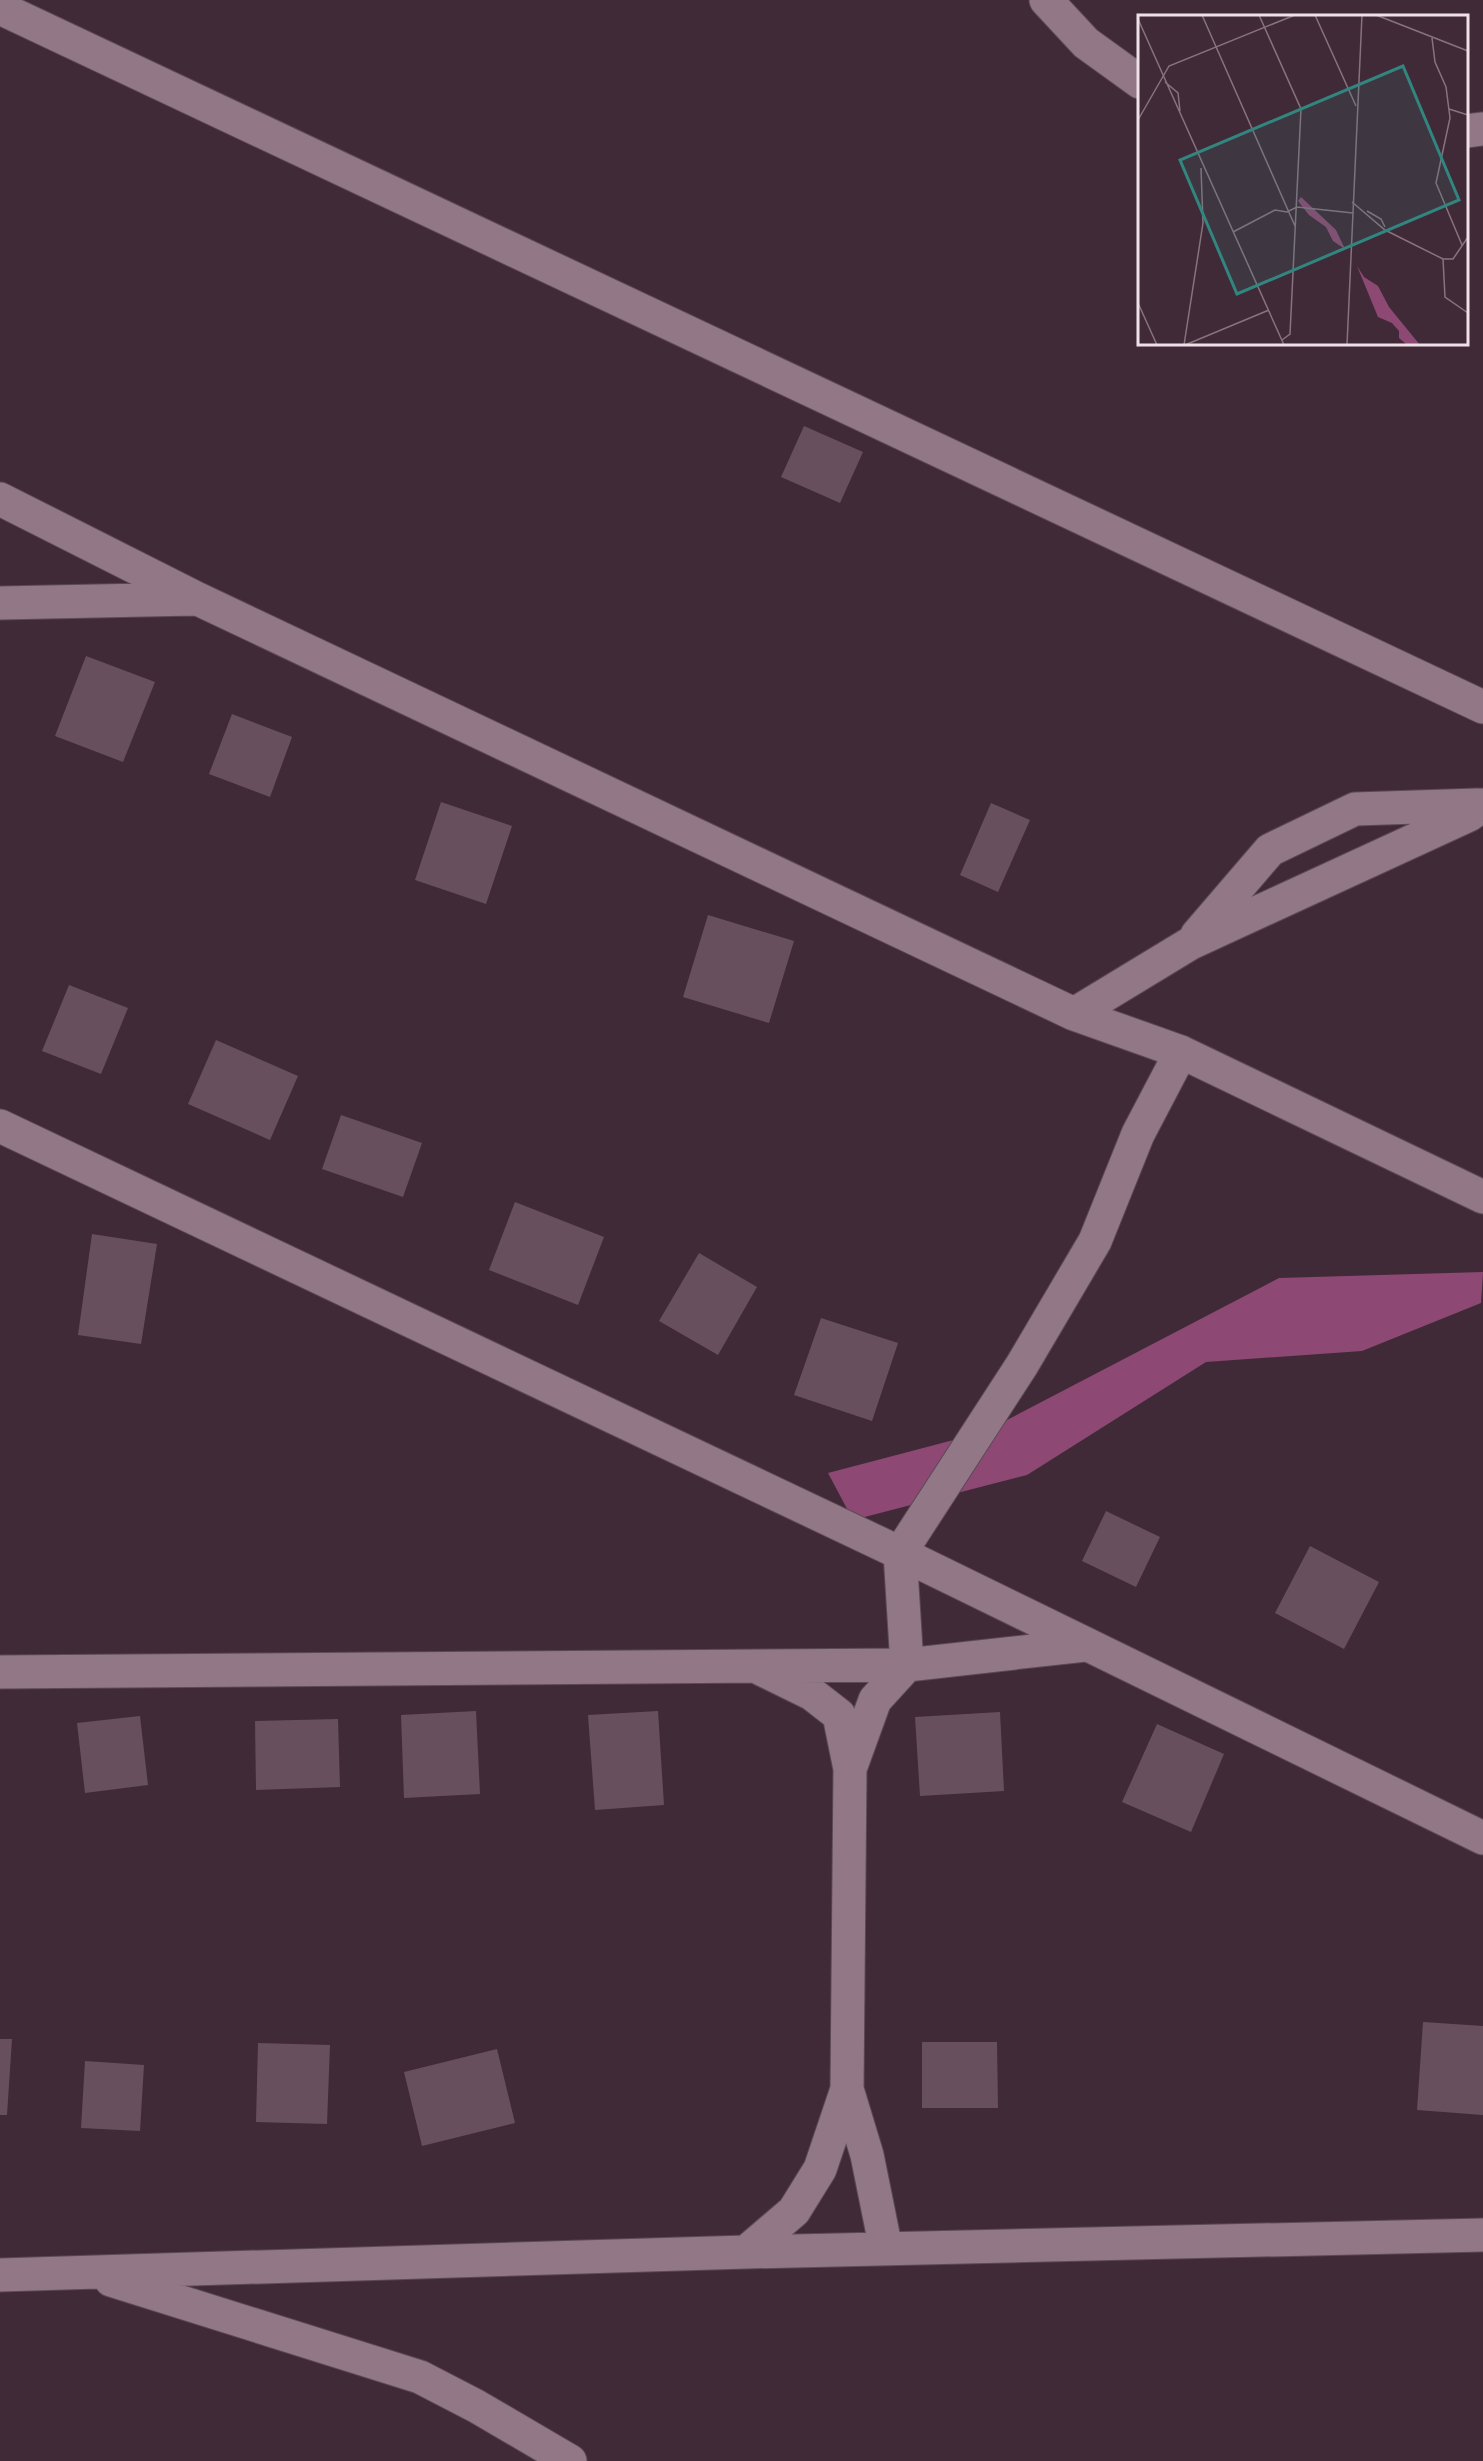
<svg xmlns="http://www.w3.org/2000/svg" width="1483" height="2461" viewBox="0 0 1483 2461" font-family="Spectral,serif">
	<style>
		.forest { fill: #8d4973 }
		.building { fill: #684f5d }
		.lines { fill: none; stroke-linecap: round; stroke-linejoin: round }
		.minor-casing { stroke: #5b4954; stroke-width: 35 }
		.minor { stroke: #927887; stroke-width: 33 }
		.inset-road { fill: none; stroke: #87737e; stroke-width: 1.5 }
		.view { fill: #318680; fill-opacity: 0.15; stroke: #318680; stroke-width: 3 }
		.inset-edge { fill: none; stroke: #f0e1e9; stroke-width: 3 }
	</style>
	<rect width="100%" height="100%" fill="#412a37"/>
	<!-- forest -->
	<path class="forest" d="M1483,1272L1481,1303L1362,1351L1206,1362L1027,1475L853,1520L828,1473L984,1432L1279,1278Z"/>
	<!-- building -->
	<path class="building" d="M804,426L863,452L840,503L781,477Z
		M86,656L155,682L123,762L55,736Z
		M232,714L292,737L270,797L209,774Z
		M441,802L512,826L486,904L415,880Z
		M991,803L1030,820L998,892L960,875Z
		M708,915L794,941L769,1023L683,997Z
		M69,985L128,1008L101,1074L42,1051Z
		M216,1040L298,1076L270,1140L188,1104Z
		M341,1115L422,1143L403,1197L322,1169Z
		M515,1202L604,1237L578,1305L489,1270Z
		M92,1234L157,1244L141,1344L78,1335Z
		M699,1253L757,1287L718,1355L659,1321Z
		M821,1318L898,1343L872,1421L794,1395Z
		M1106,1511L1160,1537L1136,1587L1082,1561Z
		M1310,1546L1379,1582L1344,1649L1275,1613Z
		M476,1711L480,1794L404,1798L401,1715Z
		M658,1711L664,1805L595,1810L588,1715Z
		M1000,1712L1004,1791L920,1796L915,1717Z
		M140,1716L148,1785L85,1793L77,1723Z
		M338,1719L340,1787L256,1790L255,1721Z
		M1157,1724L1224,1754L1191,1832L1122,1802Z
		M1423,2022L1483,2026V2115L1417,2110Z
		M0,2039H12L7,2115H0Z
		M922,2042H997L998,2108H922Z
		M258,2043L330,2045L327,2124L256,2122Z
		M497,2049L515,2123L422,2146L404,2072Z
		M85,2061L144,2065L140,2131L81,2128Z"/>
	<g class="lines">
		<!-- minor casing -->
		<g class="minor-casing">
			<path id="minor" d="M1046,0L1086,43L1140,82
				M0,8L1483,707
				M1466,131L1483,129
				M0,499L198,599L1074,1014L1181,1052L1483,1197
				M0,603L194,599
				M1197,935L1270,850L1355,809L1478,805
				M1074,1014L1191,943L1469,815L1483,805
				M0,1126L900,1553L1483,1838
				M761,1669L812,1694L839,1715L850,1769L847,2089L867,2155L886,2249
				M0,1672L907,1665L1085,1645
				M850,1769L875,1700L907,1665L900,1553L1022,1365L1095,1241L1138,1134L1181,1052
				M746,2252L794,2211L820,2169L847,2089
				M0,2275L746,2252L1483,2235
				M111,2280L420,2377L476,2406L570,2461"/>
		</g>
		<!-- minor -->
		<use href="#minor" class="minor"/>
	</g>
	<!-- overview -->
	<g transform="translate(1138 15)">
		<rect width="330" height="330" fill="#412a37"/>
		<path d="M163,182L198,215L207,234L195,226L188,212L171,200L160,186ZM219,251L226,262L240,271L251,292L282,330L268,329L261,323V316L254,308L240,302Z" fill="#8d4973"/>
		<path class="inset-road" d="M64,0L157,211M121,0L163,94L152,319L144,325M177,0L218,91M238,0L330,36M0,4L146,330M294,23L297,47L308,72L312,103L298,168L324,230M27,67L40,78L42,96M311,94L330,100M0,105L31,51L157,0M214,187L247,215L305,244H315L330,222M229,196L243,204L247,212M95,217L137,195L149,197L159,192L215,198M305,244L307,282L330,298M0,288L19,330M46,330L65,208L63,153M47,330L131,295M209,330L224,0"/>
		<path class="view" d="M265,51L321,185L99,279L42,145Z"/>
		<rect width="330" height="330" class="inset-edge"/>
	</g>
</svg>
